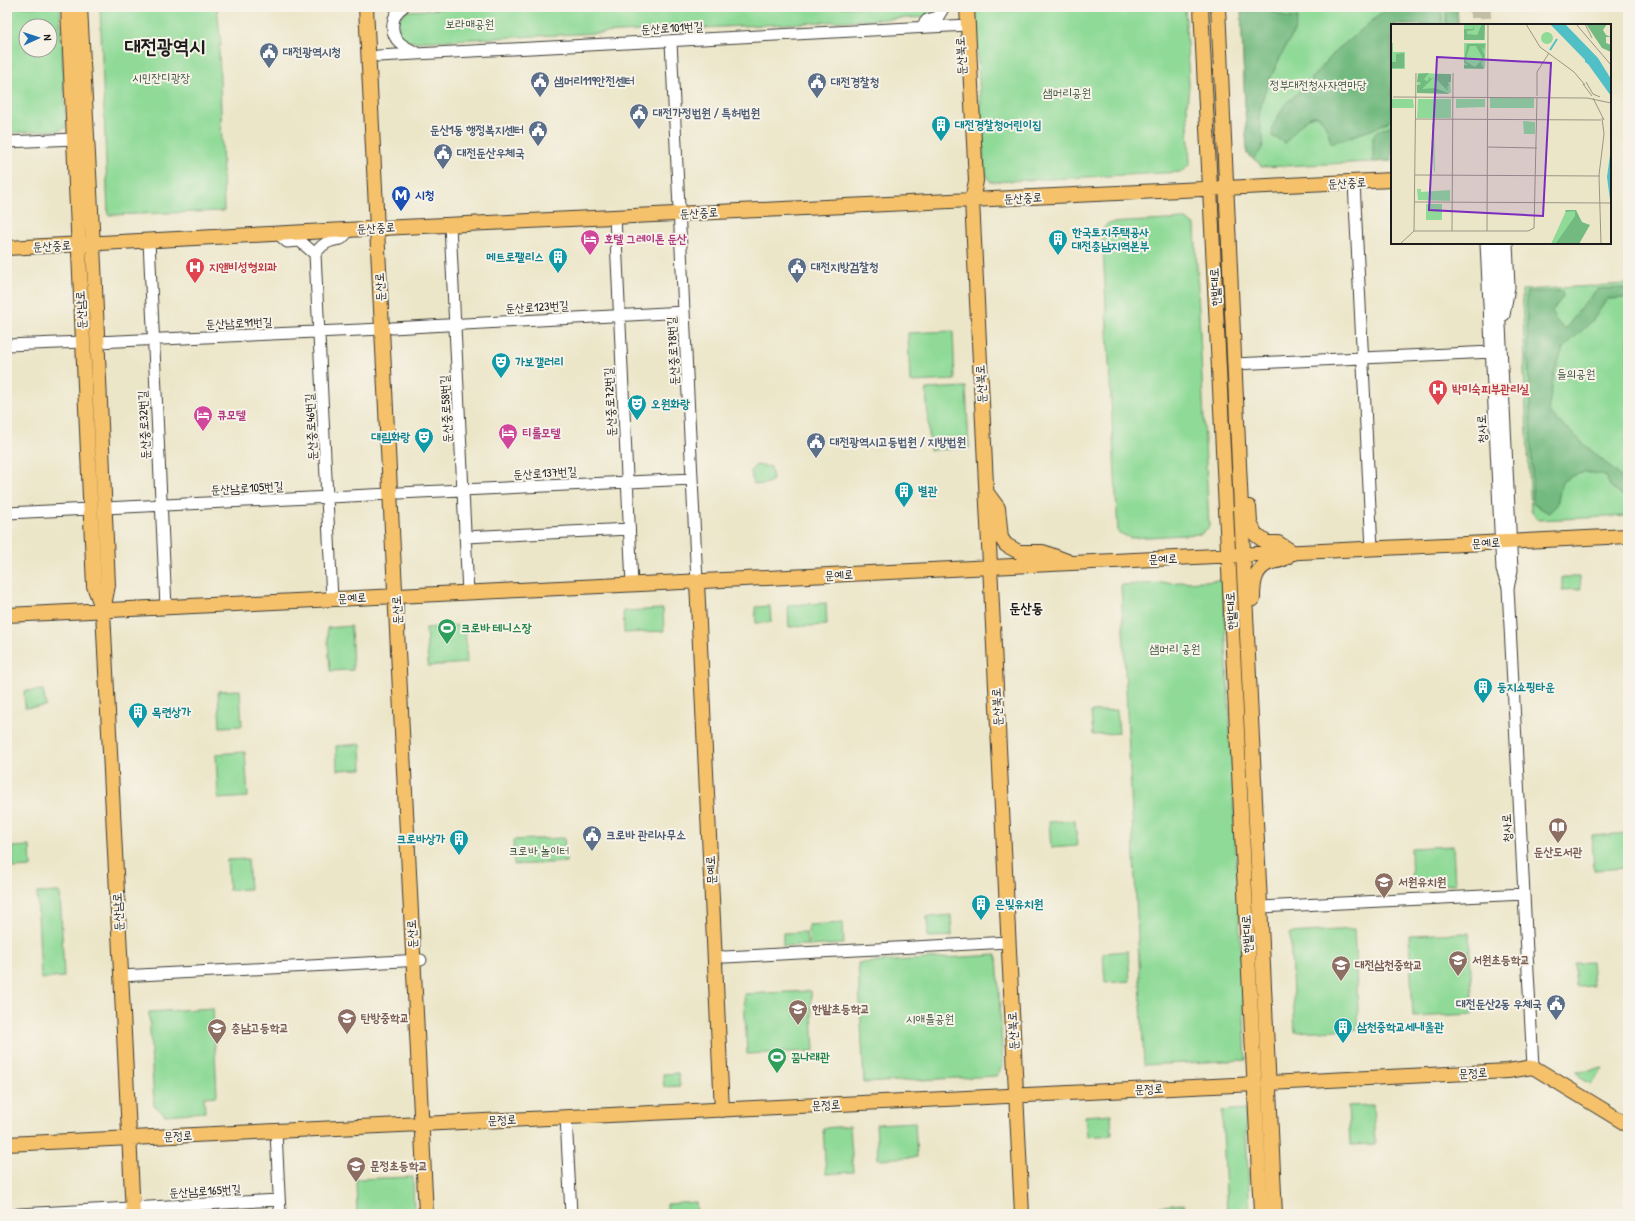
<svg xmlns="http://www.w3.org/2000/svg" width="1635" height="1221" viewBox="0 0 1635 1221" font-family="'Patrick Hand','Poor Story',sans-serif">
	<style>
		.green { fill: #8fda97; stroke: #567b5a; fill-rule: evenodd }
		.forest { fill: #73ba80; stroke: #486b4e }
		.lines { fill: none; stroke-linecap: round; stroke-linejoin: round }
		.minor-tunnel { stroke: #c2bea6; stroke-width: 11; stroke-dasharray: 11 5.5; stroke-linecap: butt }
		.minor-casing { stroke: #3b3a36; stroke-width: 13 }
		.major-casing { stroke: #3b3a36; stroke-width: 16 }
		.minor { stroke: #fff; stroke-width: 11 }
		.major { stroke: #f5c16b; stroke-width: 14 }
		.labels { text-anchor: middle; stroke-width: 4; stroke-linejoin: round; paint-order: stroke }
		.park-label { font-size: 12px; fill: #3e5541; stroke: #f7f3e8 }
		.street-label { font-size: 12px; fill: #1c1c1c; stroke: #f7f3e8 }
		.service-label { font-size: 12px; font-weight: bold; fill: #4e5e75; stroke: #f7f3e8; text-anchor: start }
		.culture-label { font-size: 12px; font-weight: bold; fill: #0d838f; stroke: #f7f3e8; text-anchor: start }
		.transit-label { font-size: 12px; font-weight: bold; fill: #164399; stroke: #f7f3e8; text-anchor: start }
		.hotel-label { font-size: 12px; font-weight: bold; fill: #b23c85; stroke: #f7f3e8; text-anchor: start }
		.health-label { font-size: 12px; font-weight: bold; fill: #be3a42; stroke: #f7f3e8; text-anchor: start }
		.leisure-label { font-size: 12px; font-weight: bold; fill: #27864d; stroke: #f7f3e8; text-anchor: start }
		.education-label { font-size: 12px; font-weight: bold; fill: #785e54; stroke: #f7f3e8; text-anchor: start }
		.quarter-label { font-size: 14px; font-weight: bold; fill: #1c1c1c; stroke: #f7f3e8 }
		.town-label { font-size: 20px; font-weight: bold; fill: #1c1c1c; stroke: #f7f3e8 }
		.inset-river { fill: none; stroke: #51bfc6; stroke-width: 2 }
		.inset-road { fill: none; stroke: #999584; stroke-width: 1 }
		.view { fill: #7b2cbf; fill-opacity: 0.15; stroke: #7b2cbf; stroke-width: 2 }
		.inset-edge { fill: none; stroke: #1c1c1c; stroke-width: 2 }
	</style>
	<rect width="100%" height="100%" fill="#f7f3e8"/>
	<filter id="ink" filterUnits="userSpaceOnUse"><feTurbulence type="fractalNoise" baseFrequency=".025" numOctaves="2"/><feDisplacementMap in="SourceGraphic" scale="8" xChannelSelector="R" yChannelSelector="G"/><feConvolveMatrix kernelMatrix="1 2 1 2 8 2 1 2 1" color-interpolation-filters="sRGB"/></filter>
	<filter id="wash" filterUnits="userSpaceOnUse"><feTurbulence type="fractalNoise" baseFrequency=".012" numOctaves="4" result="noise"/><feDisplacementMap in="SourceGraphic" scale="16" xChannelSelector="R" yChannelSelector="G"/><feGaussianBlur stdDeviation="0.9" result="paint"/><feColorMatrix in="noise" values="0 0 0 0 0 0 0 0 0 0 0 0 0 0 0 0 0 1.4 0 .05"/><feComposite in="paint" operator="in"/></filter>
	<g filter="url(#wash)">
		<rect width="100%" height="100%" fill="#ece6c9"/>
		<!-- green -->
		<path class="green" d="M7,7H60L66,127L62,130L7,133ZM26,26H50V50H26Z
			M100,7H217L221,46H219L224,211L108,215Z
			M482,7H940L928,17L413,42L405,41L399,35L398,20L404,13L408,11Z
			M975,7H1185L1189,85L1187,107L1190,164L1182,172L991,182L984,171Z
			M1241,7H1457L1458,25H1392V161L1261,167L1259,163L1247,154Z
			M1186,219L1195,226L1209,527L1201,534L1130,538L1118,532L1102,230L1108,223Z
			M1628,284V516L1538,520L1531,511L1524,370L1525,362L1522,290Z
			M953,331L955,380L910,382L908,333Z
			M966,387L969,448L930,450L926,389Z
			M756,465L771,467L773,480C768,484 759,486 753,483L751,471Z
			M1580,577L1581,589L1562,590V577Z
			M1223,580L1246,1060L1144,1065L1121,585Z
			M826,603L827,625L789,627L788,605Z
			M770,606L771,622L756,623L755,607Z
			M663,609L664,631L624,633L623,611Z
			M465,625L467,663L428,666L426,628Z
			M351,626L353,670L330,671L327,628Z
			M43,690L46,706L25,708L24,691Z
			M240,690L242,726L220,727L218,691Z
			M1117,710L1119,733L1093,735L1091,712Z
			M361,744L362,769L337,770L336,746Z
			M245,752L248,797L218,799L216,754Z
			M1075,820L1077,846L1051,848L1049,822Z
			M1628,833V868L1594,870L1592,836Z
			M564,838L566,862L514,865L513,840Z
			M30,846L31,867L13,868L12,847Z
			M1453,846L1455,884L1412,886L1411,848Z
			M248,859L250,889L229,890L227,860Z
			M60,892L64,977L41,979L37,893Z
			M951,915L952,936L928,937L927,917Z
			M843,923L844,944L809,946L808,925Z
			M1354,929L1359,1029L1295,1032L1290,933Z
			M806,932L807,945L783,946V933Z
			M1469,933L1473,1014L1413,1017L1409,935Z
			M1128,951L1130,981L1105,983L1103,953Z
			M997,955L1003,1066L996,1076L864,1083L858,963Z
			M1591,962L1593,986L1576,987L1574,963Z
			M811,991L814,1051L747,1054L744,994Z
			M213,1008L217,1096L204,1097L205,1112L165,1115L154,1105L149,1012Z
			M1604,1068L1591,1084L1582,1079L1576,1071Z
			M678,1073L680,1086L664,1087L663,1074Z
			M1373,1105L1375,1144L1350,1145L1348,1106Z
			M1245,1109L1250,1214H1227L1222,1111Z
			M1111,1114L1112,1135L1087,1137L1085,1116Z
			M915,1122L917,1157L878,1159L876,1124Z
			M850,1126L853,1172L826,1174L823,1128Z
			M413,1177L414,1214H357L356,1179Z
			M696,1202L697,1214H667V1204Z
			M1184,1204L1188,1214H1163L1160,1206Z"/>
		<!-- forest -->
		<path class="forest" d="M1248,7H1270L1272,13L1274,12L1288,18L1297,17C1298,28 1290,38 1285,48C1276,66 1260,97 1259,117C1258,133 1273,142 1253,159L1247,154L1241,11Z
			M1389,7H1442V25H1392V120L1371,130L1331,143C1329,135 1326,122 1319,117C1310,110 1291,135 1286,143L1272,136L1273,126L1285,104L1298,93L1338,49Z
			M1446,7H1457L1458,25H1446Z
			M1392,125V161L1373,162V136L1378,131Z
			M1628,288V298L1607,299L1593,320L1563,348L1554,374L1548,412L1628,483V500L1611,487L1604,475C1586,471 1577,472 1562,482L1557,505L1549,513L1533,504L1526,292L1562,291L1563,297L1552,311L1554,318L1565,330L1576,314L1597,289Z"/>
	</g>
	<g filter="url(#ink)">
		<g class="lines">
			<!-- minor-tunnel -->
			<path class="minor-tunnel" d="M1475,7L1476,25
				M1485,7L1486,25"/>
			<!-- minor casing -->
			<g class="minor-casing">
				<path id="minor" d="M403,7C391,15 389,33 400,43C405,47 411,50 417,53
					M923,25L927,20L938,17L944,7
					M671,41L697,582
					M378,56L968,25
					M7,142L74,139
					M1354,182L1372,549
					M615,217L632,585
					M450,225L468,593
					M278,234L287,242L300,241L315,254
					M149,241L166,607
					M1486,243L1502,570L1508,587
					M1496,243L1512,570L1508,588L1533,1067
					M315,254L332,599
					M315,254C322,244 329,240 341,239L350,230
					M1504,315L1509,287L1507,243
					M392,328L684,312
					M97,342L382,329
					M7,345L83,342
					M1234,364L1492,352
					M399,493L692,479
					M105,508L390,494
					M7,513L90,509
					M466,537L629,529
					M1260,907L1524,894
					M715,956L725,957L1009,942
					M121,976L421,960
					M566,1117L571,1214
					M276,1132L280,1214
					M19,1214L279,1200"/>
			</g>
			<!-- major casing -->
			<g class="major-casing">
				<path id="major" d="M68,7L94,586L103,610
					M80,7L94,265L108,585L103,611L133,1214
					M366,7L426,1214
					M967,7L976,181L972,200L1022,1214
					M1201,7L1261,1214
					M1218,7L1244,573L1275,1214
					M7,248L402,227L1392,180
					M987,493L998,508L1001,538L1006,545L1019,552H1043L1067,561
					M1249,507L1250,523L1256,535L1267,543H1278L1294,553
					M697,582L722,1110
					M1253,599C1253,584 1254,567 1272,562C1278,561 1281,561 1287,557
					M7,615L1628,536
					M1269,1083L1508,1071L1533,1067L1628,1125
					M7,1144L1255,1084"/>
			</g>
			<!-- minor -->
			<use href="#minor" class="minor"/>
			<!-- major -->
			<use href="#major" class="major"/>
		</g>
	</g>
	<!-- icons -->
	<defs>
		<g id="civic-pin" transform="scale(1)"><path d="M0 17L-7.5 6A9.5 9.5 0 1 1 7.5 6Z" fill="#5c6f8a" stroke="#f7f3e8"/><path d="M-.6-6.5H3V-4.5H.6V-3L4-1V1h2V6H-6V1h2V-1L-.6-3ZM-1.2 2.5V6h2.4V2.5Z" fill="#fff"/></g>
		<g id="building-pin" transform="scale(1)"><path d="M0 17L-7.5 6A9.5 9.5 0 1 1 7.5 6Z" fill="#0f9aa8" stroke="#f7f3e8"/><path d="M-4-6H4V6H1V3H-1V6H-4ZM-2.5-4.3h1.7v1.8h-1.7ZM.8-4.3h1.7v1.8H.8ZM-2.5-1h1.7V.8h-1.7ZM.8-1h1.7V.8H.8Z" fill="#fff"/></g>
		<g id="metro-pin" transform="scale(1)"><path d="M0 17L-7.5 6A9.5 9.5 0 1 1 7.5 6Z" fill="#1a4fb4" stroke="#f7f3e8"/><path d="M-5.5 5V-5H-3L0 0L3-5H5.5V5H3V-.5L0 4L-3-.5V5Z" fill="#fff"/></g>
		<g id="hotel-pin" transform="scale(1)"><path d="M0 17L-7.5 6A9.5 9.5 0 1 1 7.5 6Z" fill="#d1479c" stroke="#f7f3e8"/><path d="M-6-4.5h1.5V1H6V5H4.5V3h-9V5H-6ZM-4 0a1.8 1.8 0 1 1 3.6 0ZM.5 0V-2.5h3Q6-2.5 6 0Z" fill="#fff"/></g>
		<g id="hospital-pin" transform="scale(1)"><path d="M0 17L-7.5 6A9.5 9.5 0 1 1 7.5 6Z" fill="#e0444e" stroke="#f7f3e8"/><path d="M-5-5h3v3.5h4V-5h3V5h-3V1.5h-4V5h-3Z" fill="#fff"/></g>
		<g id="theatre-pin" transform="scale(1)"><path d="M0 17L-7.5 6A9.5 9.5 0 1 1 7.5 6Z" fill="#0f9aa8" stroke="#f7f3e8"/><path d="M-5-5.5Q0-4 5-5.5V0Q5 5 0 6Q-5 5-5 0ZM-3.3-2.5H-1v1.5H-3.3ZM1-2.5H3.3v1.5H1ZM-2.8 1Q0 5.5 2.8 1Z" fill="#fff"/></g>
		<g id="stadium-pin" transform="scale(1)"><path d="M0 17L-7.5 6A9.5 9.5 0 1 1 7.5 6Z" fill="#2e9e5b" stroke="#f7f3e8"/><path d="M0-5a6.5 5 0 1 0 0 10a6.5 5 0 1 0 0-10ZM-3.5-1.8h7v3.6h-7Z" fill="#fff"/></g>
		<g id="library-pin" transform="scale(1)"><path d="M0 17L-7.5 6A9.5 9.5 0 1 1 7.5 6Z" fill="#8d6e63" stroke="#f7f3e8"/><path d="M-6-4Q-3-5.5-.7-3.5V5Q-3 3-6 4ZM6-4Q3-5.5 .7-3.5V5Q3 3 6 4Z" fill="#fff"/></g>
		<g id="school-pin" transform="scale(1)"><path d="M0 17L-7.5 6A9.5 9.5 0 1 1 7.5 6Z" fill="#8d6e63" stroke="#f7f3e8"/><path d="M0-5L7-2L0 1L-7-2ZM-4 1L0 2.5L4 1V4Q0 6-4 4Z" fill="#fff"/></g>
	</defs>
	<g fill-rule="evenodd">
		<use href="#civic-pin" x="269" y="52"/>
		<use href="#civic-pin" x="540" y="81"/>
		<use href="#civic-pin" x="817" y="82"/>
		<use href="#civic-pin" x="639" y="113"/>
		<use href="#building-pin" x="941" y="125"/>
		<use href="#civic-pin" x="538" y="130"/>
		<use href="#civic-pin" x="443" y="153"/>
		<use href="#metro-pin" x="401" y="195"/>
		<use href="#hotel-pin" x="590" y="239"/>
		<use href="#building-pin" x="1058" y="239"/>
		<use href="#building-pin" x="558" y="257"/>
		<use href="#hospital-pin" x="195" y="267"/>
		<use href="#civic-pin" x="797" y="267"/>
		<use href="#theatre-pin" x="501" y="362"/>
		<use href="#hospital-pin" x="1438" y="389"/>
		<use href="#theatre-pin" x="637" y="404"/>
		<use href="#hotel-pin" x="203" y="415"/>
		<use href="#hotel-pin" x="508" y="433"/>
		<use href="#theatre-pin" x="424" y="437"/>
		<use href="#civic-pin" x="816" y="442"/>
		<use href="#building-pin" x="904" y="491"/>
		<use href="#stadium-pin" x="447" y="628"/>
		<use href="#building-pin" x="1483" y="687"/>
		<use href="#building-pin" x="138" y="712"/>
		<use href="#library-pin" x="1558" y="827"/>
		<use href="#civic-pin" x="592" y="835"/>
		<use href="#building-pin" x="459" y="839"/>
		<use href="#school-pin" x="1384" y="882"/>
		<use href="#building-pin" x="981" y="904"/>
		<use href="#school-pin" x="1458" y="960"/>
		<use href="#school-pin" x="1341" y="965"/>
		<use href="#civic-pin" x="1556" y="1004"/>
		<use href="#school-pin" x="798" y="1009"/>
		<use href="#school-pin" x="347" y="1018"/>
		<use href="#building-pin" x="1343" y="1027"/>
		<use href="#school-pin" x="217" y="1028"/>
		<use href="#stadium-pin" x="777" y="1057"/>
		<use href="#school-pin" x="356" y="1166"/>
	</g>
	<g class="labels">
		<!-- park labels -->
		<g class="park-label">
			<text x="470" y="28">보라매공원</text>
			<text x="161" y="82">시민잔디광장</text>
			<text x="1318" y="89">정부대전청사자연마당</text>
			<text x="1067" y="97">샘머리공원</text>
			<text x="1576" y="378">들의공원</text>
			<text x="1175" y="653">샘머리 공원</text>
			<text x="539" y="855">크로바 놀이터</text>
			<text x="930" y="1023">시애틀공원</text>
		</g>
		<!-- street labels -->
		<g class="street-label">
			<text transform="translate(672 28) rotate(-3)" y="4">둔산로101번길</text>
			<text transform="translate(961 56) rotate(-93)" y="4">둔산북로</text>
			<text transform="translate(1347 183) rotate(-3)" y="4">둔산중로</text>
			<text transform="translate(1023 198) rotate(-3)" y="4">둔산중로</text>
			<text transform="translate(699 213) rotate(-3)" y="4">둔산중로</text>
			<text transform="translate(376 228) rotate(-3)" y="4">둔산중로</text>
			<text transform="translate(52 246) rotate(-3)" y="4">둔산중로</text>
			<text transform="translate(380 287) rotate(-93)" y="4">둔산로</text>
			<text transform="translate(1215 287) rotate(-93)" y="4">한밭대로</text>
			<text transform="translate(537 307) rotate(-3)" y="4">둔산로123번길</text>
			<text transform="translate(81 310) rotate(-93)" y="4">둔산남로</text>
			<text transform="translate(239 323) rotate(-2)" y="4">둔산남로91번길</text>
			<text transform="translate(673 351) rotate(-93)" y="4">둔산중로78번길</text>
			<text transform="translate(981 384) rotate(-93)" y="4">둔산북로</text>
			<text transform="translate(610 402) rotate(-93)" y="4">둔산중로72번길</text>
			<text transform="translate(446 409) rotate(-93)" y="4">둔산중로58번길</text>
			<text transform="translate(144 425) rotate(-93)" y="4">둔산중로32번길</text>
			<text transform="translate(311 427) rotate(-93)" y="4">둔산중로46번길</text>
			<text transform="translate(1482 429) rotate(-93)" y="4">청사로</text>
			<text transform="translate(545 473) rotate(-3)" y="4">둔산로137번길</text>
			<text transform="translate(247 488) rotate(-3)" y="4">둔산남로105번길</text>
			<text transform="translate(1486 543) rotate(-3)" y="4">문예로</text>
			<text transform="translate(1163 559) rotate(-2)" y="4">문예로</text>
			<text transform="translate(839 575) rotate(-3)" y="4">문예로</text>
			<text transform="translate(352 598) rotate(-3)" y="4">문예로</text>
			<text transform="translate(397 610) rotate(-93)" y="4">둔산로</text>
			<text transform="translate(1231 611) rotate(-93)" y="4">한밭대로</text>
			<text transform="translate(997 707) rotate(-93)" y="4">둔산북로</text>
			<text transform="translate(1507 828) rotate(-93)" y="4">청사로</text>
			<text transform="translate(711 870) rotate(-93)" y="4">문예로</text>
			<text transform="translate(118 912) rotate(-93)" y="4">둔산남로</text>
			<text transform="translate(412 934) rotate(-93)" y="4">둔산로</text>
			<text transform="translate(1247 934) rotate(-93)" y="4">한밭대로</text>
			<text transform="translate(1013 1031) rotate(-93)" y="4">둔산북로</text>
			<text transform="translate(1473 1073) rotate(-3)" y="4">문정로</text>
			<text transform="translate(1149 1089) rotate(-3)" y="4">문정로</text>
			<text transform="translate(826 1105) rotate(-3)" y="4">문정로</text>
			<text transform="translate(502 1120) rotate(-3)" y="4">문정로</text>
			<text transform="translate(178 1136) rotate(-3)" y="4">문정로</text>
			<text transform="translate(205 1191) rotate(-3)" y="4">둔산남로165번길</text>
		</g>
		<!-- service labels -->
		<g class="service-label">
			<text x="283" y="56">대전광역시청</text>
			<text x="554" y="85">샘머리119안전센터</text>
			<text x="831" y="86">대전경찰청</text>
			<text x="653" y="117">대전가정법원 / 특허법원</text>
			<text x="524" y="134" text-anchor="end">둔산1동 행정복지센터</text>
			<text x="457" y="157">대전둔산우체국</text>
			<text x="811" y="271">대전지방검찰청</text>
			<text x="830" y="446">대전광역시고등법원 / 지방법원</text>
			<text x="606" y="839">크로바 관리사무소</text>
			<text x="1542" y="1008" text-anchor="end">대전둔산2동 우체국</text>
		</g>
		<!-- culture labels -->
		<g class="culture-label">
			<text x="955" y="129">대전경찰청어린이집</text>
			<text x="1072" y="236">한국토지주택공사<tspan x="1072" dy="14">대전충남지역본부</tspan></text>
			<text x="544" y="261" text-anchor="end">메트로팰리스</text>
			<text x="515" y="366">가보갤러리</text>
			<text x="651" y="408">오원화랑</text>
			<text x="410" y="441" text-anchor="end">대림화랑</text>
			<text x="918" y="495">별관</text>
			<text x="1497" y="691">둥지쇼핑타운</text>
			<text x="152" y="716">목련상가</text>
			<text x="445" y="843" text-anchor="end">크로바상가</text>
			<text x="995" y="908">은빛유치원</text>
			<text x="1357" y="1031">삼천중학교세내울관</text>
		</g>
		<!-- transit labels -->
		<g class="transit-label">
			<text x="415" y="199">시청</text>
		</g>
		<!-- hotel labels -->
		<g class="hotel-label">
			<text x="604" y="243">호텔 그레이톤 둔산</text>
			<text x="217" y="419">큐모텔</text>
			<text x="522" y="437">티롤모텔</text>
		</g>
		<!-- health labels -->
		<g class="health-label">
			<text x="209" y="271">지앤비성형외과</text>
			<text x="1452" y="393">박미숙피부관리실</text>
		</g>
		<!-- leisure labels -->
		<g class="leisure-label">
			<text x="461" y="632">크로바 테니스장</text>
			<text x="791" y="1061">꿈나래관</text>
		</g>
		<!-- education labels -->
		<g class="education-label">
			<text x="1558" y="856" text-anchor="middle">둔산도서관</text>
			<text x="1398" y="886">서원유치원</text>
			<text x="1472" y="964">서원초등학교</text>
			<text x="1355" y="969">대전삼천중학교</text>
			<text x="812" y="1013">한밭초등학교</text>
			<text x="361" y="1022">탄방중학교</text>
			<text x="231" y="1032">충남고등학교</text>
			<text x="370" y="1170">문정초등학교</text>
		</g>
		<!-- quarter labels -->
		<g class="quarter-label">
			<text x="1026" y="613">둔산동</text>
		</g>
		<!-- town labels -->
		<g class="town-label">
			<text x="165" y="53">대전광역시</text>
		</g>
	</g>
	<!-- overview -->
	<g transform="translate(1391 24)">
		<rect width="220" height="220" fill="#ece6c9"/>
		<path d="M73,0H94V16H73ZM150 14a6 6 0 1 1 12 0a6 6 0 1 1-12 0ZM0,19H2V28H14V45H0ZM73,19H95L94,44L73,45ZM27,49L59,50L60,69H26ZM99,74H143V84H99ZM0,75H22L23,84H0ZM27,75H60V94H26ZM65,75H94V83L65,84ZM132,97L144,98V110H133ZM43,98L44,147L43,149L41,99ZM26,165H30V168L59,166V177L27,176ZM51,180V196H35V180ZM175,187H184L193,208L187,220H160Z" fill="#8fda97"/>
		<path d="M82,0L83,6L76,7V10L86,11L91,0H94L93,16H73V5H82ZM195,0H216L212,6L215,11L220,13H215V19L220,21V28L211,24ZM76,20H94L93,26L90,22L94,32L90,39L93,45L73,44V41H77L73,38ZM79,22H85L92,35L84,43L74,37ZM13,29V44H0V38H5V30ZM38,49L33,55L35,57L38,56L36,53L38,55V52L39,55L43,53L31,65L44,64L59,70L26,69V61H29L30,58H26L27,50ZM45,50H60V58H57L58,62L56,63L57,67L44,54ZM175,186H185L191,198L199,201L188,220L165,219L184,192V187L174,188Z" fill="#73ba80" fill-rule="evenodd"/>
		<path d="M159,0H174L207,34L220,55V72L197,40L194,38V42V36ZM220,124V183L216,153Z" fill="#51bfc6"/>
		<path class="inset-river" d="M159,26L166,15"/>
		<path class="inset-road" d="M135,0L149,23L183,48L194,61M185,0L220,41M194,0L201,14M195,58L202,70L209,73M192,60L201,72M146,72V48L158,29M2,73L196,74L220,79M202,74L213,96M24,95L210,96M96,123L146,124M24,151L209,152M24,178L220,179M23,207L25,49M61,207L62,49M96,207L97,0M9,220L23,207H137L143,204L146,74M210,220L208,151L213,110L211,94"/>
		<path class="view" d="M46,33L160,39L152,192L38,186Z"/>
		<rect width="220" height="220" class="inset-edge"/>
	</g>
	<!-- margin -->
	<rect width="1635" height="1221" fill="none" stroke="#f7f3e8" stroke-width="24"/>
	<!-- north arrow -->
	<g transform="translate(38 38) rotate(87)"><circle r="19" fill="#f7f3e8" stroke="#9f9d96"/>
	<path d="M0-3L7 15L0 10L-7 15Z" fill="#1f6fb2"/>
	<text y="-6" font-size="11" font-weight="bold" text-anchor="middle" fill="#1c1c1c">N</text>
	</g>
</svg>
